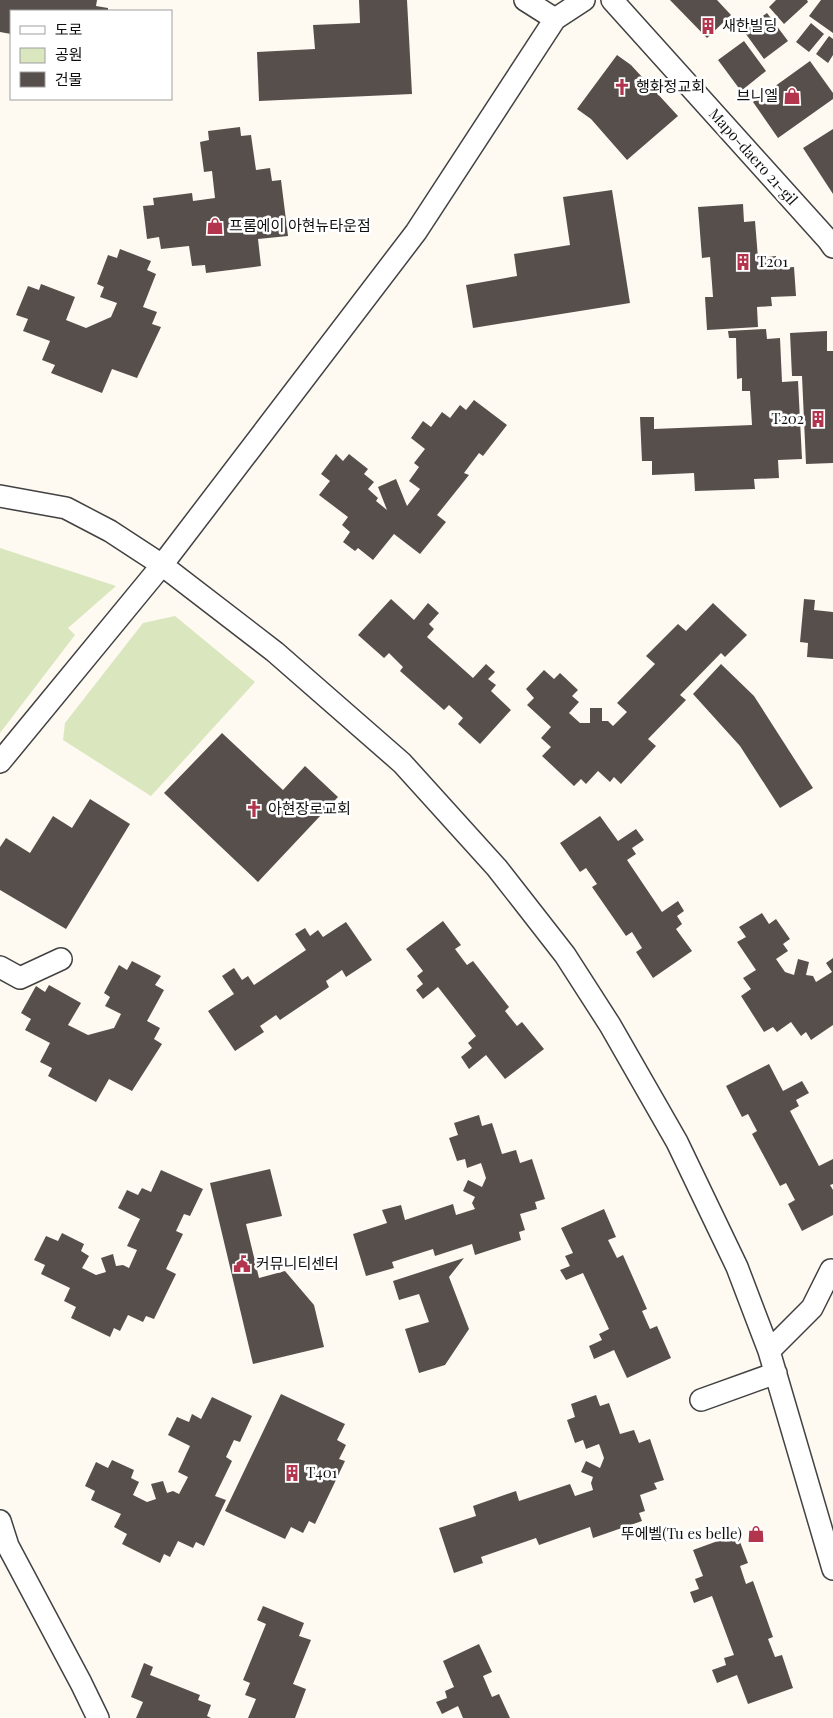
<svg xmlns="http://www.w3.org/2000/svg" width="833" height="1718" viewBox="0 0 833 1718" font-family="'Playfair Display','Noto Sans KR',serif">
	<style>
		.green { fill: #d9e6be }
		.building { fill: #574f4c }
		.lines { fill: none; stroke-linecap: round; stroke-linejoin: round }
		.street-casing { stroke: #424242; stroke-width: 24 }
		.street { stroke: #fff; stroke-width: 21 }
		.labels { text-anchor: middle; stroke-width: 5; stroke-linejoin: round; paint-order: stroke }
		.poi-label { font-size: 15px; fill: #0f0f0f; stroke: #fff; text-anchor: start }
		.street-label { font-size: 15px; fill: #0f0f0f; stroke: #fff }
	</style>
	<rect width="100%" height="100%" fill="#fefaf2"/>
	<!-- green -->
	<path class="green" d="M0,548L116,586L68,628L75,635L0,733Z
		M175,616L255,682L151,796L63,740L65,723L143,623Z"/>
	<!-- building -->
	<path class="building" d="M0,0H97L96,6L108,8V11H11V34L0,32Z
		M359,0H407L412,94L259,101L257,52L315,49L313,25L360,23Z
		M670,0H717L731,15L707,38Z
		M776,0H807L808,2L784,24L769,7Z
		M821,0H833V33L809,16Z
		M767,13L788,41L764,59L743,30Z
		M811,23L824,34L809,52L796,42Z
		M829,36L833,39V55L828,63L816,54Z
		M744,41L766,71L741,91L718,60Z
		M617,55L631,65L678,116L627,160L591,119L577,109Z
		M810,61L833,93V99L778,138L753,102Z
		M240,127L241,136L251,135L256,170L270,168L272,181L281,180L288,236L258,239L261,266L206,273L205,265L192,266L189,246L161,249L159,237L147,239L143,206L154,205L153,198L192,193L193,201L215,198L212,171L204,172L200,142L209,140L208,131Z
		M833,129V194L803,148Z
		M612,190L630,303L473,328L466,285L517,276L514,254L570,245L563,197Z
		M743,204L744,222L755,221L758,258L776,256V268L794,267L796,296L771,297L772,306L757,307L758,327L707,330L705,297H713L710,257L702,258L698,207Z
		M120,249L151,261L147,270L156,274L143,307L157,312L152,324L161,327L137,378L112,369L102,393L51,373L55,365L42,360L50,341L23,331L28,319L16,315L28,286L39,290L41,284L75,297L66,320L86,328L111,317L117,303L100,297L104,287L97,284L108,255L117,258Z
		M766,329L767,339L780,338L782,382L798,381L802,459L778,460L779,478L754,479L755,489L695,491L694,473L652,475V461H642L640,417H654V429L752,425L750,391H742V378L737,379L736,338H729L728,331Z
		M827,331V351H833V463L806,464L802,376H792L790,333Z
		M474,400L507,425L483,456L479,453L464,473L469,475L437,515L446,522L420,554L394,534L373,560L358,548L355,551L343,542L350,532L342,525L348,517L319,495L330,481L321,474L336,454L343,461L349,454L368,469L364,474L374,482L368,489L378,498L376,501L387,510L378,487L396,479L407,506L420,489L409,481L419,467L414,463L425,449L411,438L423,421L431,427L442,412L450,418L460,405L466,410Z
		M391,599L414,620L428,603L439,613L429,624L434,629L427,637L473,678L486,664L495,672L488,679L496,685L491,691L511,710L480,744L458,724L463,718L449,705L444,710L400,671L403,667L389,653L384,658L358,635Z
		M804,599L815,600L814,610L833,612V659L807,657L808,643L800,642Z
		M713,603L747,635L725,657L721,653L680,695L686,700L648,739L656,746L621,784L614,777L610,782L598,771L586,784L581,779L574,786L542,756L551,747L541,738L551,727L527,705L534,698L526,689L544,670L554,679L560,673L578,690L572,696L579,702L569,713L580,723H590V708H602V721H608L613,726L627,712L617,703L655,664L646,656L678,624L686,631Z
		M721,664L754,696L813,788L780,808L740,746L693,694Z
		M222,733L283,790L305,766L338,797L258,882L164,793Z
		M90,799L130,824L66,929L0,890V847L6,838L30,853L53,816L72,828Z
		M600,816L618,841L636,829L644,840L632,848L636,854L627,860L662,912L678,901L684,911L677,916L682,924L676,929L692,951L653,978L636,952L642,948L632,932L626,936L592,887L597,884L586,868L580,872L560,843Z
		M762,913L769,924L776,919L790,939L783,944L788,951L776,959L785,972L794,975L798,959L809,962L806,975L813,976L816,982L832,972L826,963L833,958V1025L811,1040L806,1032L801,1036L791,1022L777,1032L773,1027L764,1032L741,996L751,989L743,978L756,970L737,942L746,937L739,927Z
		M443,921L461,945L455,949L467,965L473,961L509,1007L505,1011L517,1026L522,1022L544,1049L505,1079L486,1055L469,1069L461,1057L472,1048L468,1043L476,1036L438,987L423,999L416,990L423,984L417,976L423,971L406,949Z
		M346,922L372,960L346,977L342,970L326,981L329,987L280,1020L276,1015L260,1026L264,1032L235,1051L208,1011L234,994L222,976L234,968L242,980L248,976L254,985L306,950L295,934L305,928L310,936L318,930L323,937Z
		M132,961L161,976L155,985L164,990L147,1021L160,1028L154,1039L162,1044L132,1091L109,1079L96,1102L48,1076L52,1068L40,1062L50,1043L25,1030L31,1019L21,1013L36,986L45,992L49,985L81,1003L68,1025L88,1035L114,1028L121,1014L105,1006L110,997L104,993L119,965L127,970Z
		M769,1064L783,1091L802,1081L809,1093L796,1100L799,1106L790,1111L819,1166L833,1159V1184L830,1185L833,1190V1215L802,1231L788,1204L795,1200L786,1183L780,1186L752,1134L757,1131L748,1114L742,1117L726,1086Z
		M479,1115L482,1126L492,1123L502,1154L516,1150L520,1163L532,1159L545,1199L535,1202L537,1209L520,1214L525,1230L519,1232L521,1240L475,1255L472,1244L435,1256L433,1249L392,1262L394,1268L366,1276L353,1234L387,1223L382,1210L401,1205L405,1220L453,1204L456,1215L475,1209L472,1203L475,1197L463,1191L468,1180L482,1187L486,1178L481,1163L467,1168L465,1159L457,1161L449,1138L458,1135L454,1123Z
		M270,1169L282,1216L246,1224L259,1278L285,1271L314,1305L324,1347L253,1364L210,1183Z
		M161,1170L203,1189L190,1216L184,1214L176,1231L183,1234L166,1269L176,1274L154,1319L146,1316L143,1322L128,1315L120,1331L114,1328L110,1337L71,1318L76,1307L64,1301L70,1288L41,1274L45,1265L34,1260L46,1236L58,1241L62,1233L84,1244L81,1251L89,1256L82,1268L96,1275L106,1272L101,1258L113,1254L116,1266L123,1265L129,1268L137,1250L127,1246L140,1219L118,1208L127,1190L138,1195L142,1188L151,1192Z
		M604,1209L616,1237L608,1240L617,1258L623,1255L647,1309L642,1311L650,1329L657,1326L671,1358L627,1378L614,1350L594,1359L589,1346L602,1340L599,1334L609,1329L583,1273L566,1280L560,1270L570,1266L565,1256L573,1253L561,1228Z
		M464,1258L449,1277L469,1329L445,1365L419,1373L405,1329L429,1322L419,1294L399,1300L393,1281Z
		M281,1394L345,1424L337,1440L346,1445L339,1459L345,1461L315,1524L309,1521L303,1533L291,1527L285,1539L225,1511Z
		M596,1395L600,1406L609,1403L620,1434L634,1430L639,1443L650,1439L664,1480L654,1483L657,1489L640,1495L645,1511L639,1513L642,1521L593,1538L590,1527L539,1545L536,1538L481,1557L483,1563L454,1573L439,1528L476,1516L473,1506L516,1491L519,1501L570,1484L575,1496L593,1490L591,1483L593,1477L581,1472L586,1461L600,1468L604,1458L599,1444L586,1449L583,1440L575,1443L567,1420L575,1417L571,1404Z
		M212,1397L252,1416L240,1442L234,1440L226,1457L232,1461L215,1496L226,1500L204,1546L196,1542L193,1548L178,1541L170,1557L164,1554L160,1563L122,1544L127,1534L114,1527L121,1514L91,1500L95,1491L85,1486L96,1462L108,1468L112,1460L134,1470L131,1478L139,1482L133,1495L147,1502L156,1499L151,1484L163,1481L167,1493L173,1491L179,1494L188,1477L178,1472L190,1446L168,1435L177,1417L189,1422L192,1414L201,1419Z
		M737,1534L748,1563L740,1566L746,1584L753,1581L773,1637L768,1639L775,1657L782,1655L793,1688L748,1704L737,1675L717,1683L712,1670L726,1665L724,1658L734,1655L712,1596L694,1603L690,1592L699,1589L695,1579L703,1576L693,1550Z
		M263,1606L304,1623L299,1636L311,1640L293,1684L306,1689L295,1718H248L256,1699L245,1695L250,1683L243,1680L266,1624L257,1620Z
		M479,1644L492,1672L483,1676L492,1697L499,1694L510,1718H463L458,1706L442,1714L436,1702L447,1698L445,1691L454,1687L443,1661Z
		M144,1663L153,1667L150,1675L200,1695L198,1700L211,1705L207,1716L211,1718H136L143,1702L131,1697Z"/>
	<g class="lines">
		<!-- street casing -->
		<g class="street-casing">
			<path id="street" d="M525,0L555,19
				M612,0L828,240L833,247
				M0,496L66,508L110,531L162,565L275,652L402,763L497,868L565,955L610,1025L677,1142L737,1267L769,1351L833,1569
				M0,762L162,565L416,232L555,19L584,0
				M0,967L20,978L61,959
				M769,1351L812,1308L831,1270
				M701,1400L776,1373
				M0,1521L8,1546L81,1683L98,1718"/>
		</g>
		<!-- street -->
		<use href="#street" class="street"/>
	</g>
	<!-- icons -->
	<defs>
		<g id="building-bare" transform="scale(1.35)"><path d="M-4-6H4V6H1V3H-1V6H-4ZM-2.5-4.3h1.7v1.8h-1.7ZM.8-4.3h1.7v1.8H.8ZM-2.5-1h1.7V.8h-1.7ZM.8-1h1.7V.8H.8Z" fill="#b3344d" stroke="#fff" stroke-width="2.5" paint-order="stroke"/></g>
		<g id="church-bare" transform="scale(1.35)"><path d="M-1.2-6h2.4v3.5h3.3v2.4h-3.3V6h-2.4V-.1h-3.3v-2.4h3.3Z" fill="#b3344d" stroke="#fff" stroke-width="2.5" paint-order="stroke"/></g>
		<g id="shop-bare" transform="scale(1.35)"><path d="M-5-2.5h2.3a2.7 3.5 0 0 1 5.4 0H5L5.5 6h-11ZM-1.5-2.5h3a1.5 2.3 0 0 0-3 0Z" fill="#b3344d" stroke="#fff" stroke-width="2.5" paint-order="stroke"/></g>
		<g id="civic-bare" transform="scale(1.35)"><path d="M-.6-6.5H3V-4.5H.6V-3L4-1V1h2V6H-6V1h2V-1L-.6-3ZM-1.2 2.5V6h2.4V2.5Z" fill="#b3344d" stroke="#fff" stroke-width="2.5" paint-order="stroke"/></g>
	</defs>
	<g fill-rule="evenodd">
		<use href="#building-bare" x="708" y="26"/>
		<use href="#church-bare" x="622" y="87"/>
		<use href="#shop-bare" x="792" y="96"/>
		<use href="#shop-bare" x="215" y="226"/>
		<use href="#building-bare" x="743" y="262"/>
		<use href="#building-bare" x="818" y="419"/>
		<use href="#church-bare" x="254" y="809"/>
		<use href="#civic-bare" x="242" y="1264"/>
		<use href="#building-bare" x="292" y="1473"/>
		<use href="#shop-bare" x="756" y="1534"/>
	</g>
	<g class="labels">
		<!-- poi labels -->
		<g class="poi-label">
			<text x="722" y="31">새한빌딩</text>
			<text x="636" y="92">행화정교회</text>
			<text x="778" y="101" text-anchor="end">브니엘</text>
			<text x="229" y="231">프롬에이 아현뉴타운점</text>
			<text x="757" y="267">T201</text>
			<text x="804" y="424" text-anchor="end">T202</text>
			<text x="268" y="814">아현장로교회</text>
			<text x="256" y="1269">커뮤니티센터</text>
			<text x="306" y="1478">T401</text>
			<text x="742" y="1539" text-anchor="end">뚜에벨(Tu es belle)</text>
		</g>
		<!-- street labels -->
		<g class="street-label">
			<text transform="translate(753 157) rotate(48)" y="5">Mapo-daero 21-gil</text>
		</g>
	</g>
	<!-- legend -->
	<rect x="10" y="10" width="162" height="90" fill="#ffffff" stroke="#9f9f9f"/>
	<rect x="20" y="26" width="25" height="8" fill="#ffffff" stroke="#9f9f9f"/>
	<text x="55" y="35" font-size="15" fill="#0f0f0f">도로</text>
	<rect x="20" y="48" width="25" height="15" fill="#d9e6be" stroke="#9f9f9f"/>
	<text x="55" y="60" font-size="15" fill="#0f0f0f">공원</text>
	<rect x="20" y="72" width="25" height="15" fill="#574f4c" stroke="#9f9f9f"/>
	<text x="55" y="85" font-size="15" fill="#0f0f0f">건물</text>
</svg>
